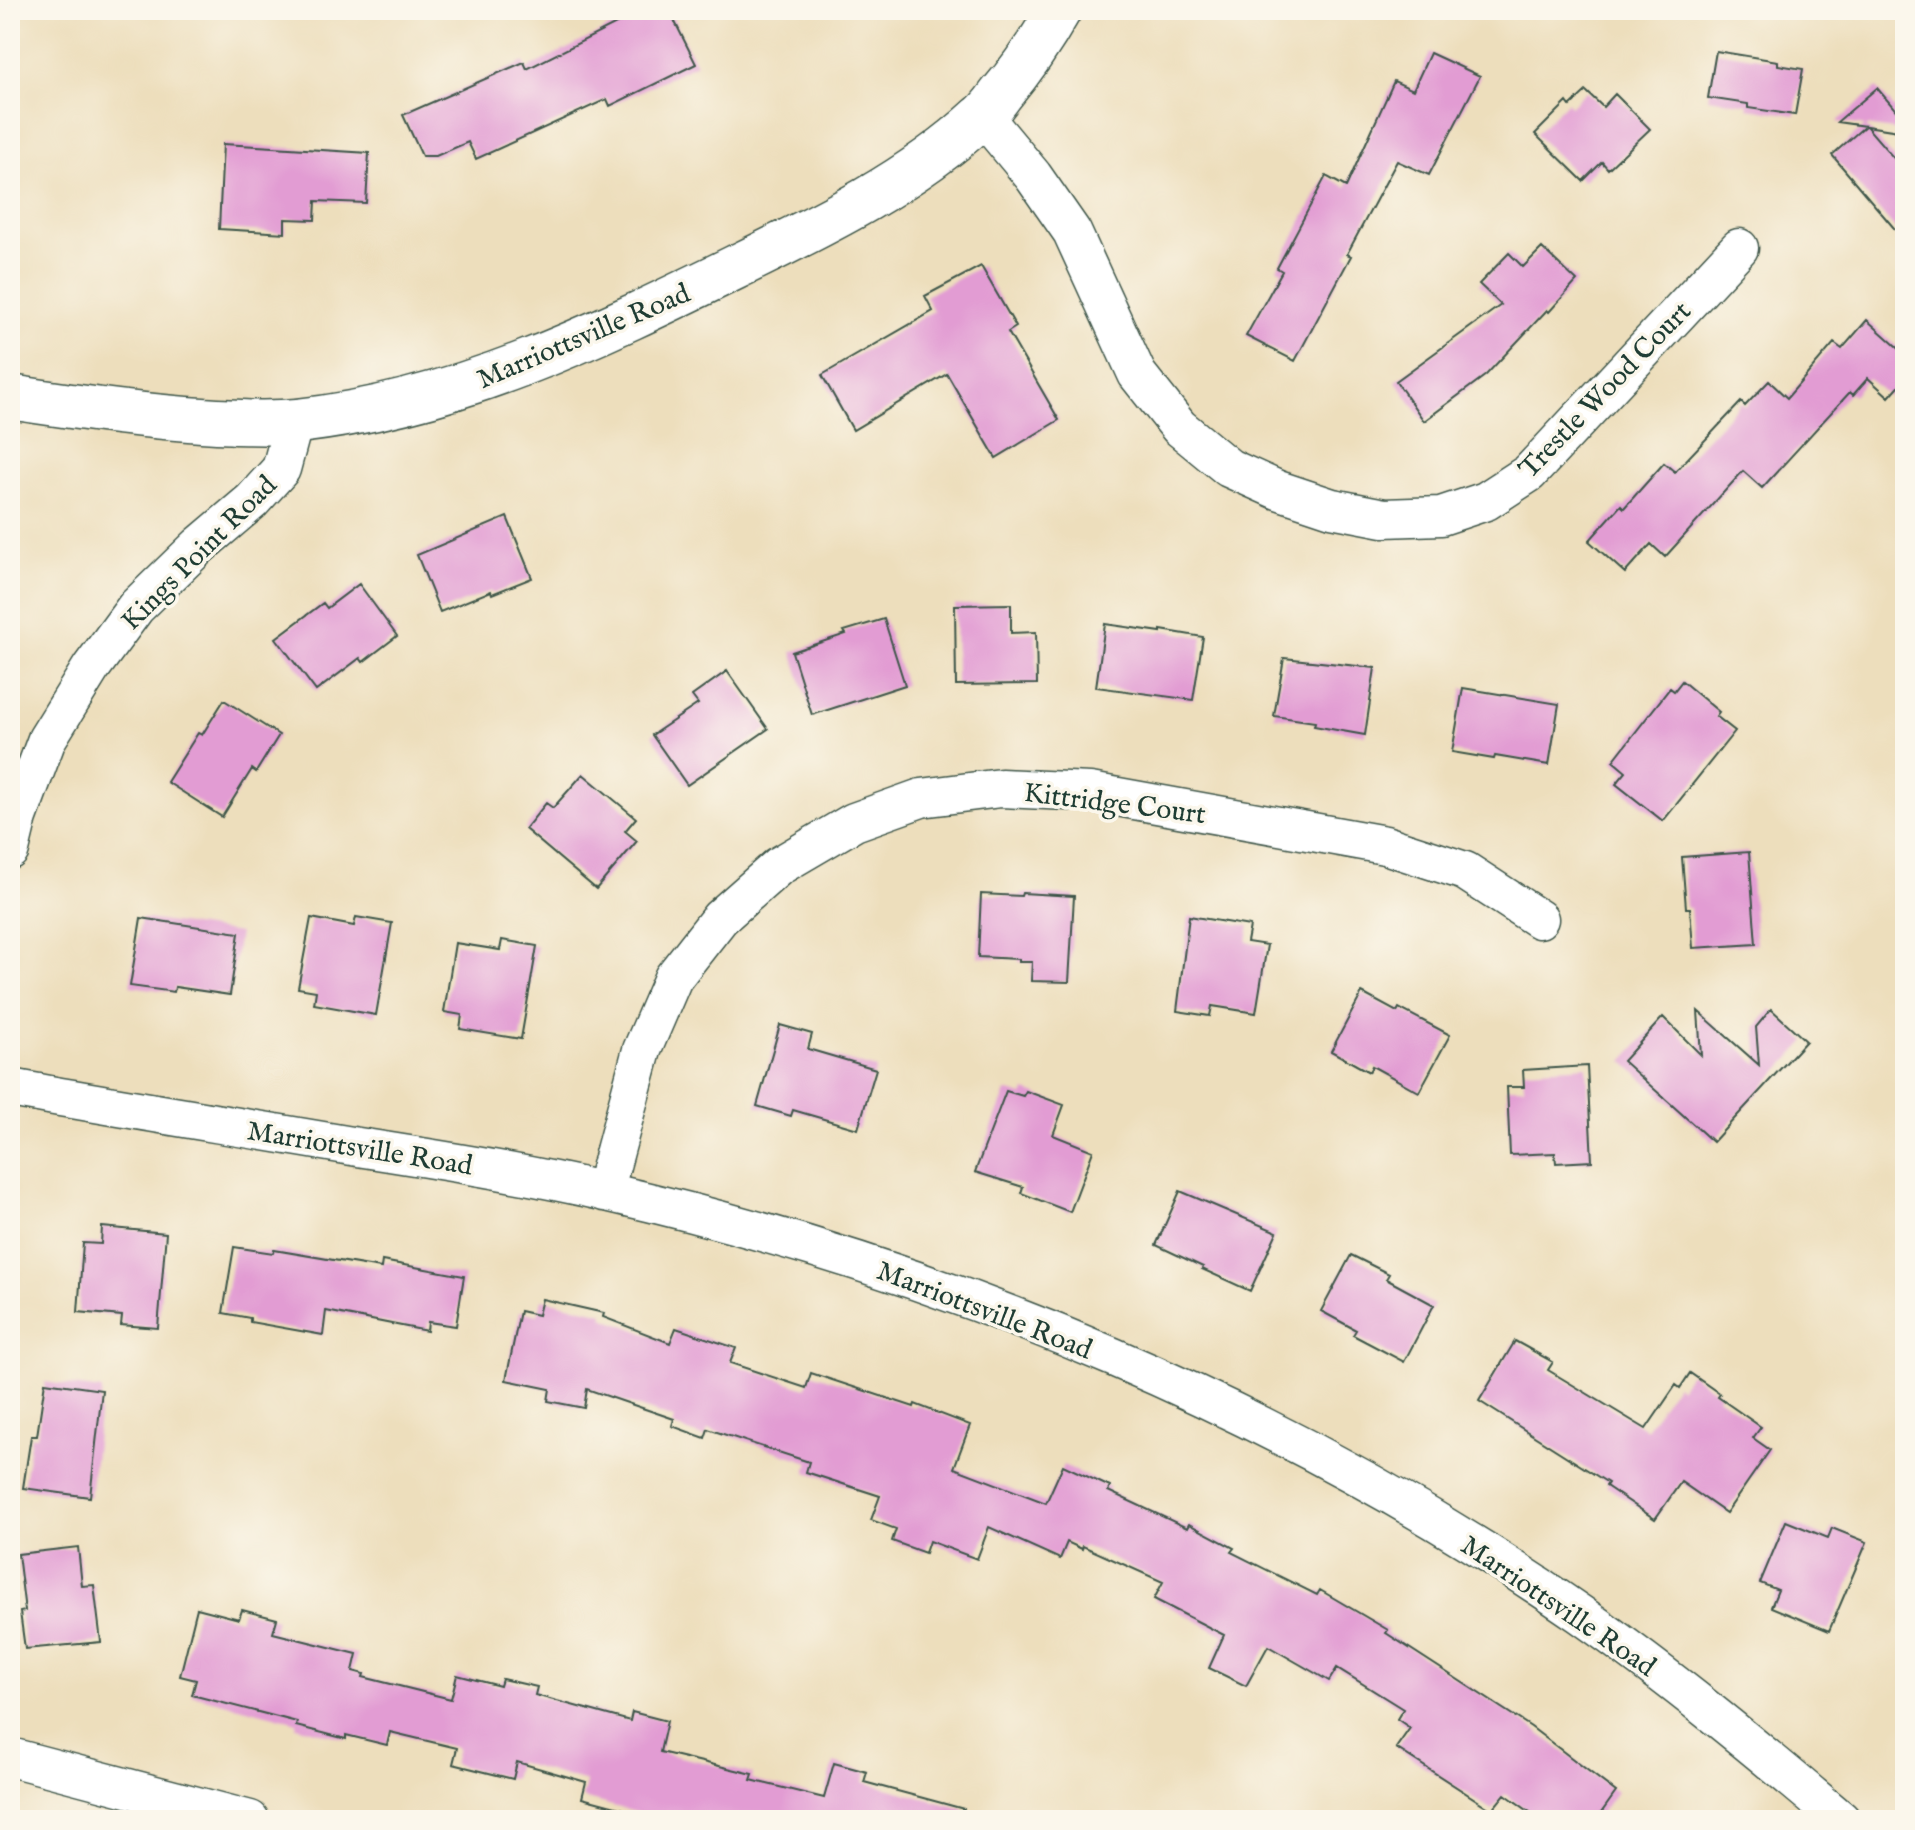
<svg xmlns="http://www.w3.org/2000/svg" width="1915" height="1830" viewBox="0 0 1915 1830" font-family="'IM FELL English',serif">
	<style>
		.building { fill: #e29cd3 }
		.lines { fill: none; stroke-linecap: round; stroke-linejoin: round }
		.street-casing { stroke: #3e5548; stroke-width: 41 }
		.secondary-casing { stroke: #3e5548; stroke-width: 47 }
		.street { stroke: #fff; stroke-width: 38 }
		.secondary { stroke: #fff; stroke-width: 44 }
		.labels { text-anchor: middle; stroke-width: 7; stroke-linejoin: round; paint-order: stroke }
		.street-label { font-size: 28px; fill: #1f3d34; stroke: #fbf7ec }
	</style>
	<rect width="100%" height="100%" fill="#fbf7ec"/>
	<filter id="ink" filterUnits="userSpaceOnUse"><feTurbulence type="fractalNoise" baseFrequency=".0125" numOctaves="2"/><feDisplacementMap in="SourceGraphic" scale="16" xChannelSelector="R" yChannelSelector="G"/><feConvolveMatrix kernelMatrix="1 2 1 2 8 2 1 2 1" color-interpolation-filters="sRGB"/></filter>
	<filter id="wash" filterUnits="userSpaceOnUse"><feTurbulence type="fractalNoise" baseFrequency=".006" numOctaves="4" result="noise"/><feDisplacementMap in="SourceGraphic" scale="32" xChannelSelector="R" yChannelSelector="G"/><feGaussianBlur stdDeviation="1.8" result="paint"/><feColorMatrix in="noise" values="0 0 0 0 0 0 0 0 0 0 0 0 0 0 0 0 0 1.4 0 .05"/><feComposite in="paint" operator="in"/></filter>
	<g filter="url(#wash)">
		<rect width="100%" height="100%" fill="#eddebc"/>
		<g id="blocks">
			<!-- building -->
			<path class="building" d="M644,10H669L696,64L610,106L607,99L476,159L468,142L436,156H422L403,115L524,62L527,69Z
				M1716,51L1778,61V65L1803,69L1795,115L1748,108V104L1708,98Z
				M1430,53L1480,76L1429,175L1397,161L1347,254L1351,256L1295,361L1246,336L1282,271L1277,268L1326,176L1346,187L1394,81L1413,90Z
				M1877,88L1905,121V132L1866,126L1905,171V241L1832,155L1865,126L1837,122Z
				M1586,91L1603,107L1615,94L1650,129L1608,169L1602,162L1583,181L1535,134L1567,102L1570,106Z
				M223,144L369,153L366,203L316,201L315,220L285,219V233L219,229Z
				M1542,248L1577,281L1549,312L1547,310L1486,375L1424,421L1396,381L1501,305L1479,284L1509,253L1523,267Z
				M981,266L1016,327L1008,332L1059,420L996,458L947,374L853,430L822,375L933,311L925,296Z
				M1867,320L1905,354V379L1889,397L1868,378L1853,395L1850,392L1762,488L1743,471L1665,557L1651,544L1625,573L1589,541L1621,505L1624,508L1664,463L1675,472L1741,402L1745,406L1769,381L1787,398L1834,343L1842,349Z
				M507,517L532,578L492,594L491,591L440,612L417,555Z
				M359,584L397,636L363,662L360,658L316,691L276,638L323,603L327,608Z
				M1011,604V633L1036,632L1037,684L956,685L955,605Z
				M884,619L905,685L812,715L792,652L846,634L844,631Z
				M1105,624L1161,632V630L1203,637L1193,700L1096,687Z
				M1284,658L1375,668L1365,735L1314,726L1315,722L1274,716Z
				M727,671L768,729L687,785L652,735L698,704L692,696Z
				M1682,681L1719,712L1716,716L1735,731L1663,821L1616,784L1626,772L1613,761L1670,688L1674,691Z
				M1463,688L1559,704L1549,765L1495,756L1494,759L1452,752Z
				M224,700L279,735L256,772L252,769L222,817L167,782L198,733L202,735Z
				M583,774L636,818L625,831L637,841L596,889L525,829L546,803L553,808Z
				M1749,852L1756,944L1693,948L1690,908H1686L1682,857Z
				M1022,893L1074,896L1069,982L1031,981L1032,962H1019V959L978,957L981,894L1021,896Z
				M1189,916L1250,926L1247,942L1267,945L1256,1013L1212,1006L1210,1016L1177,1011Z
				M356,917L392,923L376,1015L314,1004L316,991L298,988L311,918L354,926Z
				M141,918L239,933L230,995L175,987L174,992L130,986Z
				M502,940L537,946L521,1039L460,1029L462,1015L444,1012L455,943L500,950Z
				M1362,993L1397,1012L1399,1008L1450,1035L1419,1092L1372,1066L1369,1072L1331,1051Z
				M1771,1009L1806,1041L1713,1142L1623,1061L1663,1017L1701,1055L1698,1011L1759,1065L1756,1027Z
				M780,1025L812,1034L808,1049L876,1069L858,1129L793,1110L791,1116L757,1106Z
				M1587,1066L1592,1161L1556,1163L1555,1153L1510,1155L1507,1087H1524L1523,1070Z
				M1006,1091L1023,1096L1026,1091L1064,1105L1053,1135L1093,1151L1070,1212L1021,1193L1023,1187L975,1172Z
				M1180,1191L1277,1232L1250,1291L1202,1269L1203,1267L1156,1245Z
				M102,1227L166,1233L158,1328L121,1325L122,1316L78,1312L83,1243L101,1244Z
				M234,1247L273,1253L274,1250L381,1268L382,1261L464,1276L456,1326L428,1322L427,1331L326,1311L323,1335L250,1322V1318L223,1313Z
				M1351,1255L1389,1274L1386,1279L1434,1305L1404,1362L1353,1335L1356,1330L1321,1311Z
				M542,1299L604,1313L603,1317L670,1343L676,1328L736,1348L730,1363L806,1388L811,1373L914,1407L915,1404L970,1425L954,1468L1046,1503L1063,1465L1110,1487L1108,1491L1187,1528L1189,1524L1234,1548L1231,1552L1317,1595L1320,1590L1388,1630L1386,1633L1531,1727L1616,1792L1596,1820H1541L1505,1794L1492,1810L1396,1748L1410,1728L1397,1719L1403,1709L1337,1668L1329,1681L1268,1646L1246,1686L1209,1668L1224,1635L1154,1599L1163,1582L1083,1546L1082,1549L1067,1542L1060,1559L989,1527L977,1559L929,1541L925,1553L892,1541L896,1529L871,1520L880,1496L806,1472L809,1462L708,1429L705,1438L672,1426L674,1419L587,1389L584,1408L548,1401L550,1389L506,1380L520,1311L538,1315Z
				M1515,1341L1553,1362L1548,1370L1646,1429L1676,1385L1680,1388L1690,1373L1720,1394L1718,1397L1761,1427L1753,1438L1770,1450L1726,1513L1681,1482L1655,1519L1606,1486L1608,1483L1479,1401Z
				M45,1382L102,1390L90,1497L23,1488L31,1436H37Z
				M1786,1521L1828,1538L1832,1528L1867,1542L1829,1631L1771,1607L1778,1590L1760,1583Z
				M78,1547L82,1586L94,1585L101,1642L25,1649L20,1612L25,1611L18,1554Z
				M197,1608L239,1619L242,1610L277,1619L273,1633L357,1654L353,1671L364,1674L363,1677L451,1699L457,1675L500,1686L502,1679L537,1687L535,1695L630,1721L632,1712L667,1721L660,1752L753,1774L751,1780L824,1798L834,1763L867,1772L864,1782L964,1809L963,1820H665L582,1798L586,1782L517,1762L513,1779L453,1764L457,1748L390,1732L387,1745L346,1735V1739L296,1726L297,1722L192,1695L196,1680L180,1676Z"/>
		</g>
	</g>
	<g filter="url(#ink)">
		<use href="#blocks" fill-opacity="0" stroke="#3e5548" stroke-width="2"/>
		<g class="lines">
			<!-- street casing -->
			<g class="street-casing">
				<path id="street" d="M983,116L1033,176L1072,232L1137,374L1179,427L1229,468L1278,490L1332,508L1384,518L1441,516L1486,501L1529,473L1739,248
					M10,850L18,817L47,739L91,668L136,607L199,546L252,501L281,469L294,421
					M10,1088C126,1109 242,1127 358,1147C441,1160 524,1173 606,1192C949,1270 1290,1413 1580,1614C1671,1678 1756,1748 1841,1820
					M604,1192L642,1050L673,978L720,918L779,866L854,822L921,798L1001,788L1090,792L1385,845L1465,871L1539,919
					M10,1757L250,1820"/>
			</g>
			<!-- secondary casing -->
			<g class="secondary-casing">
				<path id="secondary" d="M10,397C74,407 137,416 202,420C234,422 267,424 298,421C459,403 597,335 740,265C824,224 912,181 981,117C989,111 995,102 1001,94C1023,68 1042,40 1059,10"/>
			</g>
			<!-- street -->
			<use href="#street" class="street"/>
			<!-- secondary -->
			<use href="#secondary" class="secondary"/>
		</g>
	</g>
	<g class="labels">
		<!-- street labels -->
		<g class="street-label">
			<text transform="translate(583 335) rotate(-23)" y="10">Marriottsville Road</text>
			<text transform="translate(1604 389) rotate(-46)" y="10">Trestle Wood Court</text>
			<text transform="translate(198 552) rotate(-45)" y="10">Kings Point Road</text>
			<text transform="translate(1115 802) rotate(7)" y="10">Kittridge Court</text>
			<text transform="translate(360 1147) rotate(9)" y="10">Marriottsville Road</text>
			<text transform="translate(985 1309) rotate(21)" y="10">Marriottsville Road</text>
			<text transform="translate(1559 1605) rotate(34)" y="10">Marriottsville Road</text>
		</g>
	</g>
	<!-- margin -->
	<rect width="1915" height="1830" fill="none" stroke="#fbf7ec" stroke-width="40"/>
</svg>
